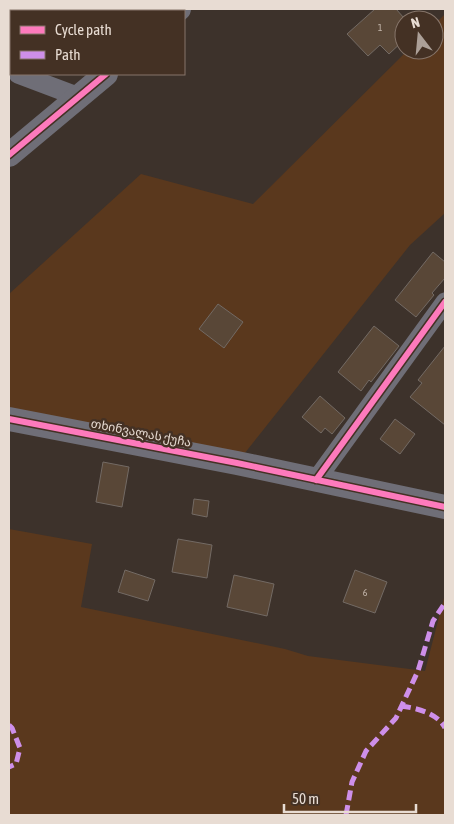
<svg xmlns="http://www.w3.org/2000/svg" width="454" height="824" viewBox="0 0 454 824" font-family="'Asap Condensed','Noto Sans Georgian',sans-serif">
	<style>
		.green { fill: #5a381d }
		.building { fill: #594737; stroke: #736a64 }
		.lines { fill: none; stroke-linecap: round; stroke-linejoin: round }
		.minor { stroke: #6f6e77; stroke-width: 19 }
		.tertiary { stroke: #6f6e77; stroke-width: 24 }
		.quiet { stroke: #ce8fe9; stroke-width: 5; stroke-dasharray: 10 5; stroke-linecap: butt }
		.cycleway-casing { stroke: #443124; stroke-width: 9 }
		.cycleway { stroke: #fd7abc; stroke-width: 6 }
		.labels { text-anchor: middle; stroke-width: 5; stroke-linejoin: round; paint-order: stroke }
		.number-label { font-size: 10px; fill: #c4b7ac }
		.street-label { font-size: 12px; fill: #e8dcd3; stroke: #443124 }
	</style>
	<rect width="100%" height="100%" fill="#3d322b"/>
	<!-- green -->
	<path class="green" d="M445,14V213L410,245L237,463L9,415V294L141,174L253,204L408,50H434V25Z
		M9,529L92,544L81,607L285,649L308,656L425,671L445,594V815H9Z"/>
	<!-- building -->
	<path class="building" d="M375,9H396L404,18V40L389,54L380,45L368,56L347,34Z
		M433,252L445,262V278L432,293L434,295L416,317L395,300Z
		M218,304L243,322L224,348L199,329Z
		M374,326L399,346L371,382L369,380L361,391L338,372Z
		M445,346V425L410,397L422,383L418,380Z
		M320,396L345,418L332,434L325,428L321,433L302,417Z
		M395,419L415,434L400,454L380,439Z
		M103,462L129,467L122,507L96,502Z
		M194,499L209,501L207,517L192,514Z
		M178,539L212,545L207,578L172,572Z
		M125,570L155,580L148,601L118,592Z
		M355,570L387,582L375,613L343,602Z
		M234,575L274,584L267,616L227,607Z"/>
	<g class="lines">
		<!-- minor -->
		<path class="minor" d="M18,74L79,97
			M316,480L445,302"/>
		<!-- tertiary -->
		<path class="tertiary" d="M176,11L179,9
			M9,155L106,74
			M9,419L237,463L445,507"/>
		<!-- quiet -->
		<path class="quiet" d="M401,706C416,708 438,713 445,728
			M9,725L12,728L20,748L16,764L9,767
			M346,815L352,782L366,751L396,718L418,671L433,621L445,603"/>
		<!-- cycleway casing -->
		<g class="cycleway-casing">
			<path id="cycleway" d="M9,155L106,74
				M9,419L237,463L445,507
				M316,480L445,302"/>
		</g>
		<!-- cycleway -->
		<use href="#cycleway" class="cycleway"/>
	</g>
	<g class="labels">
		<!-- number labels -->
		<g class="number-label">
			<text x="380" y="31">1</text>
			<text x="365" y="596">6</text>
		</g>
		<!-- street labels -->
		<g class="street-label">
			<text transform="translate(141 433) rotate(11)" y="4">თხინვალას ქუჩა</text>
		</g>
	</g>
	<!-- border -->
	<rect width="454" height="824" fill="none" stroke="#e8dcd3" stroke-width="20"/>
	<!-- legend -->
	<rect x="10" y="10" width="175" height="65" fill="#443124" stroke="#86756a"/>
	<rect x="20" y="26" width="25" height="8" fill="#fd7abc" stroke="#86756a"/>
	<text x="55" y="35" font-size="15" fill="#e8dcd3">Cycle path</text>
	<rect x="20" y="51" width="25" height="8" fill="#ce8fe9" stroke="#86756a"/>
	<text x="55" y="60" font-size="15" fill="#e8dcd3">Path</text>
	<!-- north arrow -->
	<g transform="translate(419 35) rotate(344)"><circle r="24" fill="#443124" stroke="#86756a"/>
	<path d="M0-4L9 19L0 12L-9 19Z" fill="#aca098"/>
	<text y="-8" font-size="14" font-weight="bold" text-anchor="middle" fill="#e8dcd3">N</text>
	</g>
	<!-- scale -->
	<path d="M284 804v8h132v-8" fill="none" stroke="#e8dcd3" stroke-width="2.5"/>
	<text x="292" y="804" font-size="15" fill="#e8dcd3" stroke="#443124" stroke-width="4" paint-order="stroke">50 m</text>
</svg>
